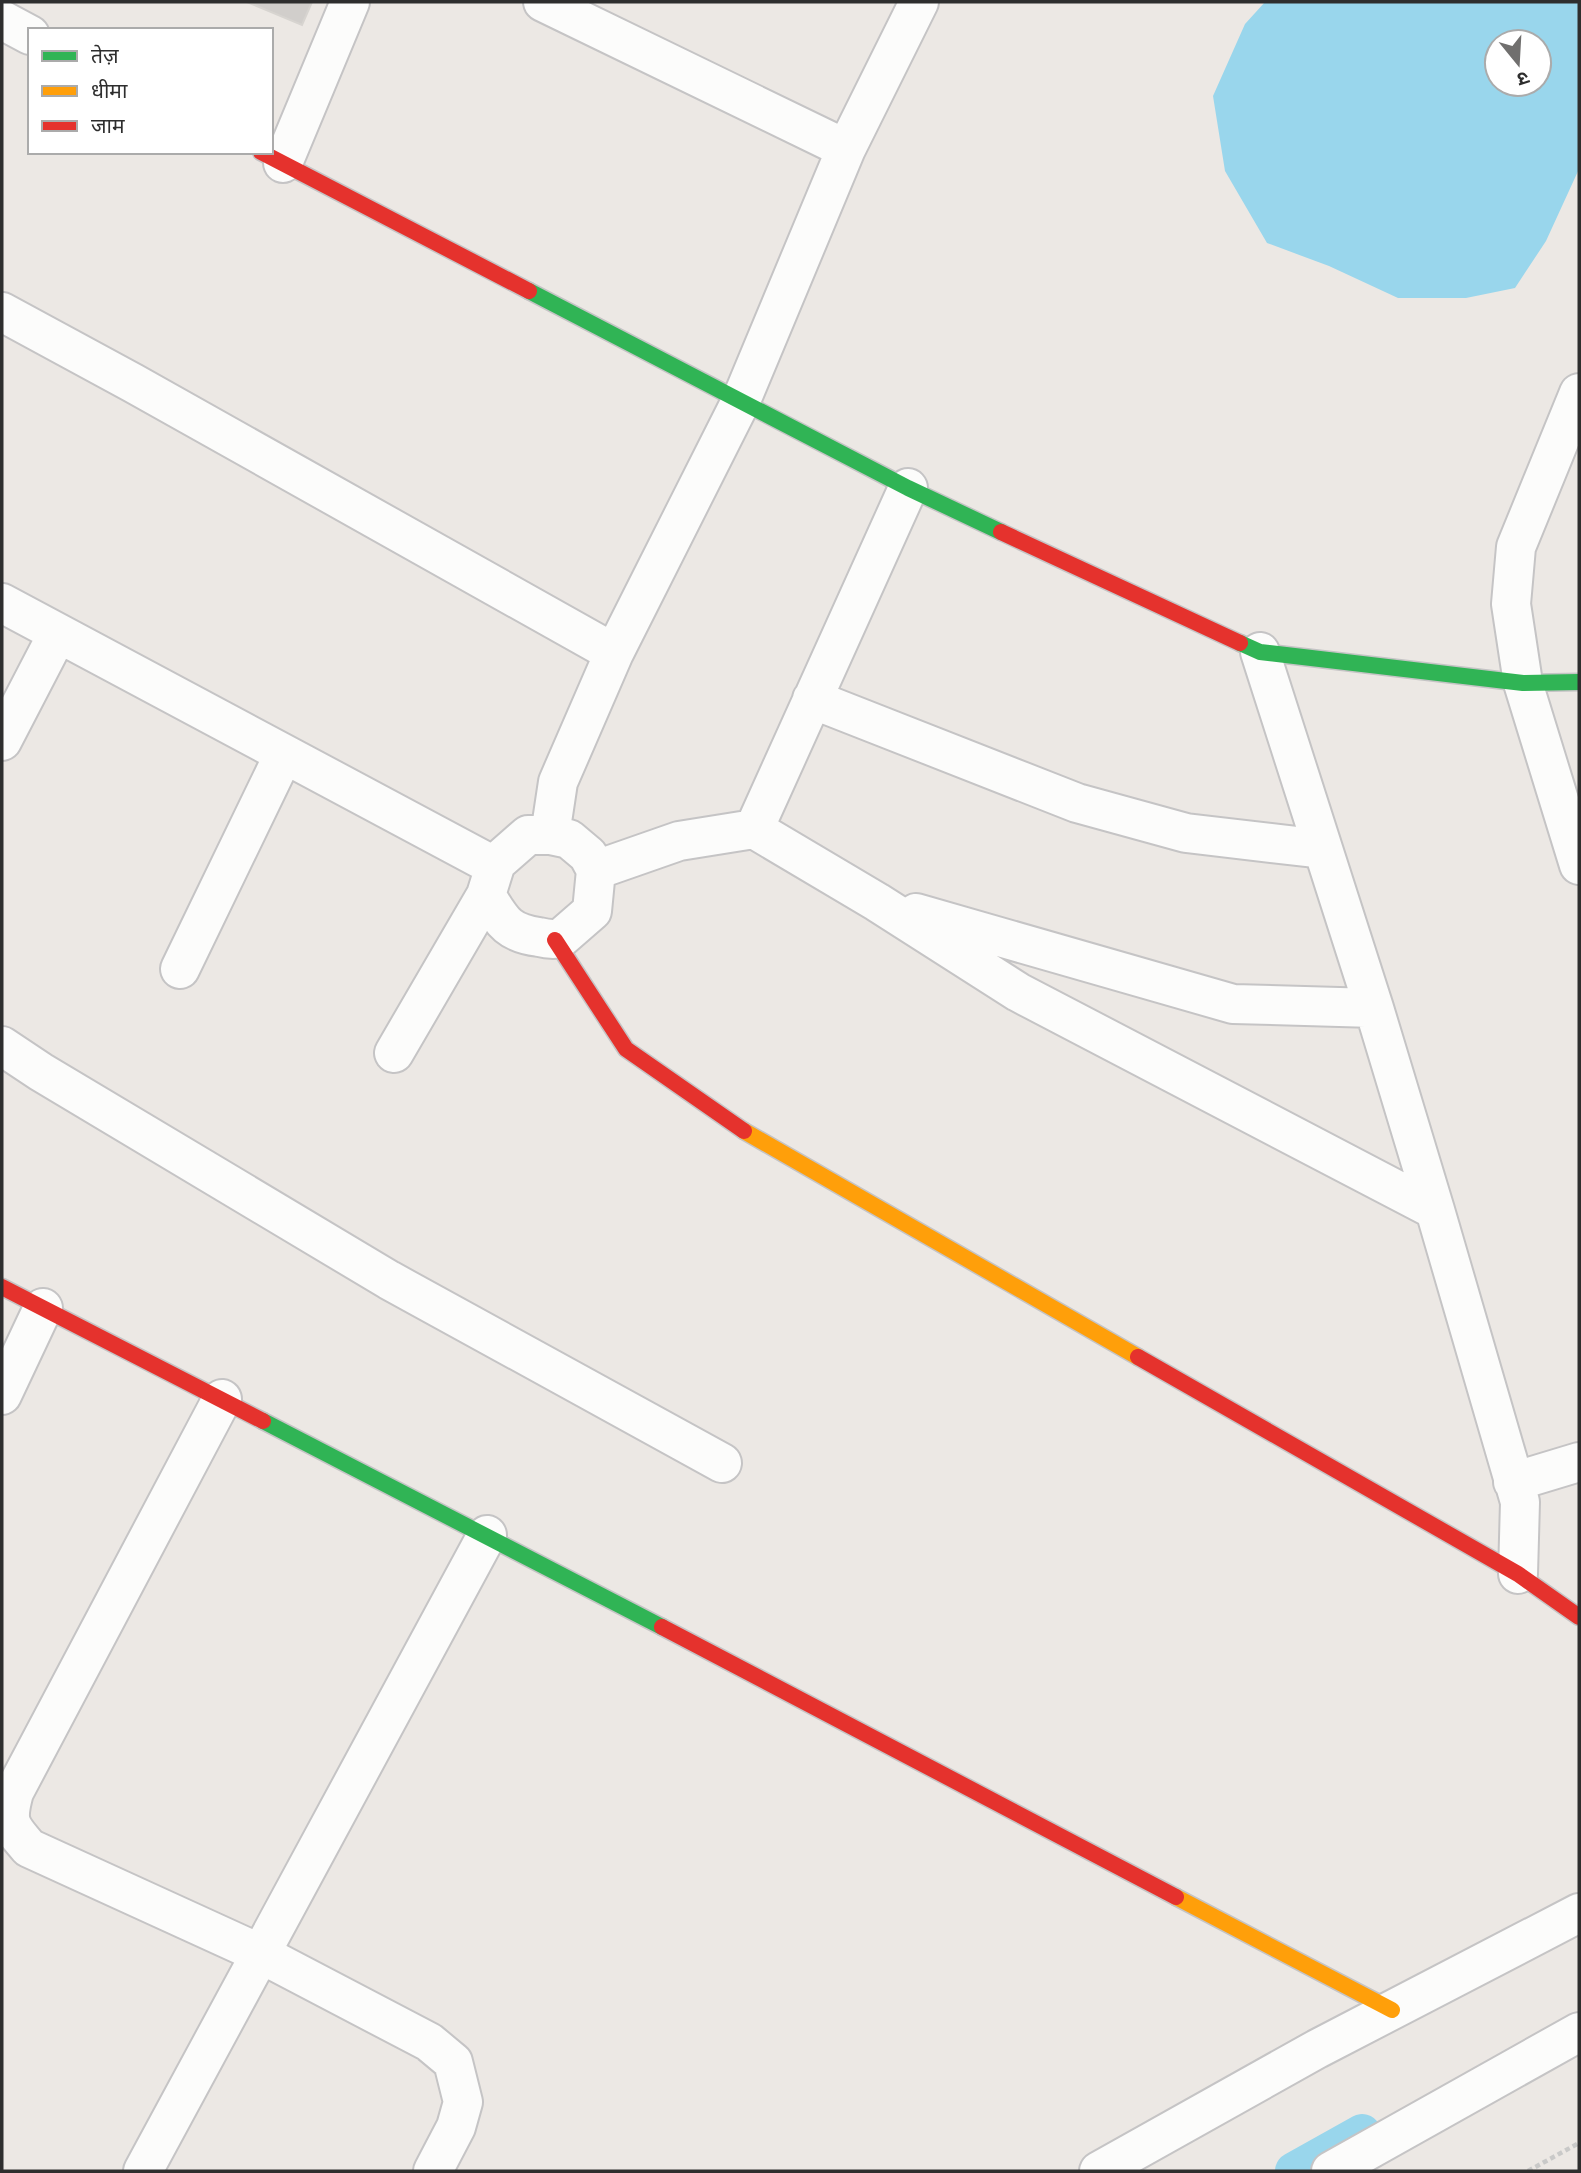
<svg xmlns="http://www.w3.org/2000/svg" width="1581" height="2173" viewBox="0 0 1581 2173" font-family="'Nunito Sans','Noto Sans Devanagari',sans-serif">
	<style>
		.water { fill: #99d6ec; fill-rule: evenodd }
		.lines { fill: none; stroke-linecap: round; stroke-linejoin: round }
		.canal { stroke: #99d6ec; stroke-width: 38 }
		.building { fill: #d1cecb; stroke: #d7d4d0; stroke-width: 2 }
		.street-casing { stroke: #c5c4c5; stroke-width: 42 }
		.fast-casing { stroke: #c5c4c5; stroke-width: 19 }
		.slow-casing { stroke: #c5c4c5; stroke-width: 19 }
		.jam-casing { stroke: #c5c4c5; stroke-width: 19 }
		.path { stroke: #c9c9c8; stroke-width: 4.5; stroke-dasharray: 5 3.5; stroke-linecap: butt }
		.street { stroke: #fcfcfb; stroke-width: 38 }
		.fast { stroke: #30b455; stroke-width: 16 }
		.slow { stroke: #ff9f0a; stroke-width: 16 }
		.jam { stroke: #e5322d; stroke-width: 16 }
	</style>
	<rect width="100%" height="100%" fill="#ece8e4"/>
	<!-- water -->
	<path class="water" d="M1265,2H1579V169L1546,241L1515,288L1466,298H1398L1329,266L1267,243L1225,171L1213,96L1245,24ZM1497,42H1539V84H1497Z"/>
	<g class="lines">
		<!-- canal -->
		<path class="canal" d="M1294,2171L1362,2133"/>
	</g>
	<!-- building -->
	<path class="building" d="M247,2H312L302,25Z"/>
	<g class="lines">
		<!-- street casing -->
		<g class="street-casing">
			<path id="street" d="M543,2L846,149
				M2,20L30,35
				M283,163L350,2
				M2,312L133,383L614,653
				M1579,393L1516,547L1511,604L1523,683L1579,865
				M2,603L494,866
				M1260,652L1374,1008L1435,1210L1520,1502L1518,1574
				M812,699L1077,803L1186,833L1323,849
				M2,741L58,633
				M754,829L908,488
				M528,835H550L569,839L588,855L596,870L592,911L561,938C553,940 547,939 539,937C507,933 502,921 486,895L496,863Z
				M550,835L558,782L614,653L740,403L846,149L919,2
				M596,870L679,841L754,829L877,902L1018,992L1435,1210
				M916,913L1233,1004L1374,1008
				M180,969L284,754
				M2,1046L41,1072L389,1280L722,1463
				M394,1053L486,895
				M2,1395L43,1308
				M222,1399L14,1792C6,1822 9,1825 29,1848L261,1954L429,2042L453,2062L463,2102L456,2127L433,2171
				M1513,1482L1579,1462
				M143,2171L487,1535
				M1099,2171L1317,2049L1579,1913
				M1331,2171L1579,2032"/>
		</g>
		<!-- fast casing -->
		<g class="fast-casing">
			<path id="fast" d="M529,291L908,488L1001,532
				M1240,643L1260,652L1523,683L1579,682
				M263,1421L662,1627"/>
		</g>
		<!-- slow casing -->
		<g class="slow-casing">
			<path id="slow" d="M744,1131L1138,1357
				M1176,1897L1392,2010"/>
		</g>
		<!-- jam casing -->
		<g class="jam-casing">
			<path id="jam" d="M261,152L529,291
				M1001,532L1240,643
				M555,940L626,1049L744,1131
				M2,1287L263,1421
				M1138,1357L1518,1574L1579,1617
				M662,1627L1176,1897"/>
		</g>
		<!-- path -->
		<path class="path" d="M1528,2171L1579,2143"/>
		<!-- street -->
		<use href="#street" class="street"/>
		<!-- fast -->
		<use href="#fast" class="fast"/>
		<!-- slow -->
		<use href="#slow" class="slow"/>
		<!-- jam -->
		<use href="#jam" class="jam"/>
	</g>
	<!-- border -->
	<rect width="1581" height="2173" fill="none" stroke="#2e2e2e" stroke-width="7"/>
	<!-- legend -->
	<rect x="28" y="28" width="245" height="126" fill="#ffffff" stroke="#ababab" stroke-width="2"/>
	<rect x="42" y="51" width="35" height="10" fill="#30b455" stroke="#ababab" stroke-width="2"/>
	<text x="91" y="63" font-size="21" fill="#2e2e2e">तेज़</text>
	<rect x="42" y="86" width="35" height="10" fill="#ff9f0a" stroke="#ababab" stroke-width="2"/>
	<text x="91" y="98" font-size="21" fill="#2e2e2e">धीमा</text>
	<rect x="42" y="121" width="35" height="10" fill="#e5322d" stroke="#ababab" stroke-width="2"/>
	<text x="91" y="133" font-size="21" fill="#2e2e2e">जाम</text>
	<!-- north arrow -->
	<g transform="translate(1518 63) rotate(162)"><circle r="33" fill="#ffffff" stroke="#ababab" stroke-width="2"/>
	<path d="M0-5L12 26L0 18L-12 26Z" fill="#706f6e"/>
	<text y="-10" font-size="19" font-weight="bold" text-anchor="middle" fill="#2e2e2e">उ</text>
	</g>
</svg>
